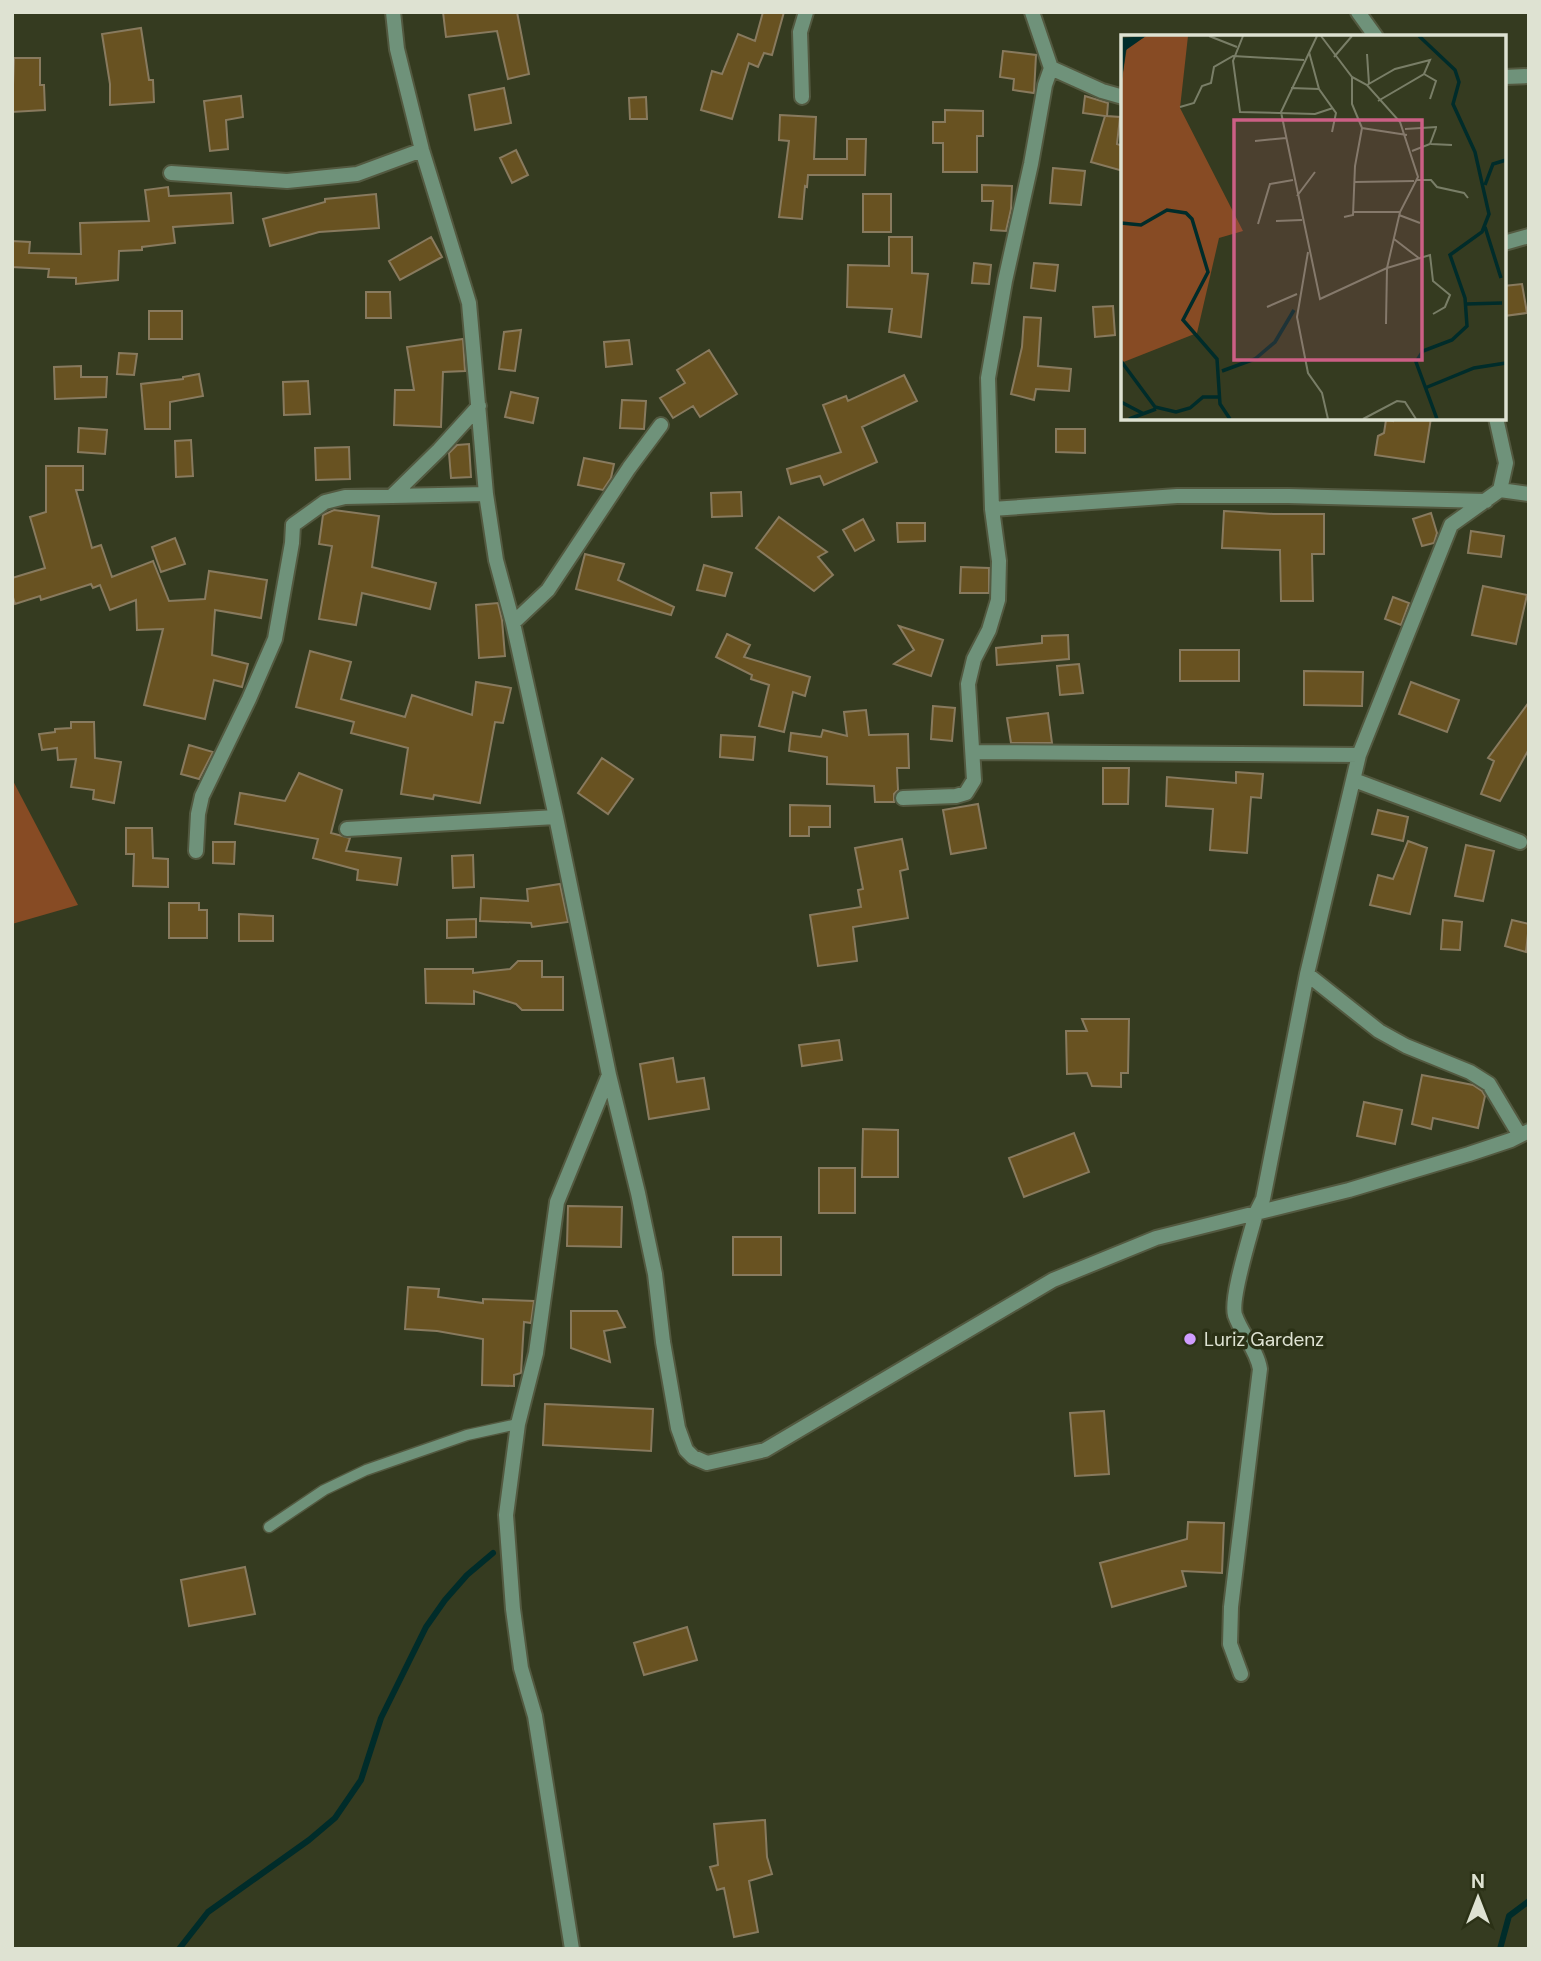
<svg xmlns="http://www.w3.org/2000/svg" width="1541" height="1961" viewBox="0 0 1541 1961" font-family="'DM Sans',sans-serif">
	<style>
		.green { fill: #874b24 }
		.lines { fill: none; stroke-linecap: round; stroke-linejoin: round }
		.stream { stroke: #002c2a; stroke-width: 6 }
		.building { fill: #685221; stroke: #887a5e; stroke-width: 2 }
		.lane-casing { stroke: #535940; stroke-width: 13 }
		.street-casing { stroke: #535940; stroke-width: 18 }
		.lane { stroke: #6f927a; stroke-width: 10 }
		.street { stroke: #6f927a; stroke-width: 14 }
		.poi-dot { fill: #d09dff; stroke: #2b3116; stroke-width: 2.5 }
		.labels { text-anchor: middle; stroke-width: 7; stroke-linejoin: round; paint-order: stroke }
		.poi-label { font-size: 19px; fill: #dee2d2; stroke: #2b3116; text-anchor: start }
		.inset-river { fill: none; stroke: #002c2a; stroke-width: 3.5 }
		.inset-road { fill: none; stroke: #797e67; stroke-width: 2 }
		.view { fill: #cc5f85; fill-opacity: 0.15; stroke: #cc5f85; stroke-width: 3.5 }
		.inset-edge { fill: none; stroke: #dee2d2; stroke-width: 3.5 }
	</style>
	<rect width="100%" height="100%" fill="#353b20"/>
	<!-- green -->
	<path class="green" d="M12,779L78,905L12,924Z"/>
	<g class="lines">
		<!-- stream -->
		<path class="stream" d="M179,1949L208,1912L309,1840L335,1818L361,1780L381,1718L426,1627L445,1600L467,1575L493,1553
			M1500,1949L1509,1916L1529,1901"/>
	</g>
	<!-- building -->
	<path class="building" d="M443,12H517L529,74L508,79L497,31L446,37Z
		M763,12H784L772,55L764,53L758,67L749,63L732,119L701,110L712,71L722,74L738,34L755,41Z
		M141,28L149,80H153L154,102L110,105V84L102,34Z
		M1003,51L1036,55L1034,93L1013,90L1014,79L1000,77Z
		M14,58H40V85H44L45,110L12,112Z
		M504,88L511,123L475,130L469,95Z
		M241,96L243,117L226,120L228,149L210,151L204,101Z
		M1085,96L1108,103L1107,116L1120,117L1117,144L1123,146V171L1091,162L1105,116L1083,113Z
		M646,97L647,119H630L629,98Z
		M945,110L983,111V136H977V172H943V143H933V122H945Z
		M780,115L816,117L814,159H847V139H866L865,175H808L807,187L805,186L802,219L779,217L789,141L779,140Z
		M516,150L528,175L512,183L500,158Z
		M1053,168L1085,171L1081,205L1050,203Z
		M982,185L1012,186L1011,209L1006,231L991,230L993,201H982Z
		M168,187L169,196L231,193L233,223L173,227L175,243L142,247V250L119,251L118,280L76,284V278L48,277L49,269L12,267V241L30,242L29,253L81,254L80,223L149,221L145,190Z
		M376,194L379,228L319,232L270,246L263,219L325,202V199Z
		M863,194H891V232H863Z
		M431,237L442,257L400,280L389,261Z
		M889,237H912V273L928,274L921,337L889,332L892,309L847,307L848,265L889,266Z
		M974,263L991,265L989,284L972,283Z
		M1034,263L1058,265L1055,291L1031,288Z
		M1522,284L1527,313L1504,316V286Z
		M366,292H390L391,318H366Z
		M1113,306L1115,335L1095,337L1093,307Z
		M149,311H182V339H149Z
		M1024,317L1041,318L1038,366L1071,369L1069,391L1036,389L1034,400L1011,394L1022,347Z
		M521,330L515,371L499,369L504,332Z
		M463,339L465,371L443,372L441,427L394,425L395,390H414L407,347Z
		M629,340L632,364L606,367L604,342Z
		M709,350L737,394L700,417L693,406L673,418L660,398L685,383L677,370Z
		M119,353L137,354L134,375L117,374Z
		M81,366V377H107L106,397L55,399L54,367Z
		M199,374L203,396L170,402V429H145L141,384L183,379V377Z
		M904,375L917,401L862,427L877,462L824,485L820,476L791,484L787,469L841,452L823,405L846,396L848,401Z
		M308,381L310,414L284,415L283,382Z
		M511,392L538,398L533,423L505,417Z
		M622,400L646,401L644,429L620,428Z
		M1393,418H1431L1424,462L1375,455L1378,436L1384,433L1386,420L1393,421Z
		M79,428L107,430L105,454L78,452Z
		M1056,429H1085V453L1056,452Z
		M191,440L193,476L176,477L175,441Z
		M469,444L471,477L451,478L449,453L457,445Z
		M349,447L350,479L316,480L315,448Z
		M584,458L614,464L611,478L603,490L578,485Z
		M46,466H83V490H76L92,548L101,545L112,577L153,561L169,601L205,599L209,571L267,580L261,618L215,610L212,655L248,664L242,687L214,680L205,719L144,705L163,629L137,630L136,600L110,610L100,585L93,588L91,584L41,600L40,596L15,604L12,594V578L45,568L30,517L46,512Z
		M741,492L742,516L712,517L711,493Z
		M334,510L379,516L372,567L436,583L430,609L362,593L356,625L319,619L332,546L319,544L323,515Z
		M1224,511L1273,514H1324V554H1312L1313,601H1281L1280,550L1222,548Z
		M1431,513L1437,533L1434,543L1422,546L1413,519Z
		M779,517L827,552L818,557L833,575L814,591L756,548Z
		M863,519L874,540L855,551L843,530Z
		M897,523H925V541L898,542Z
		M1471,531L1504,536L1501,557L1468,553Z
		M175,538L185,564L161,572L152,547Z
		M585,554L624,564L618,580L674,607L671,615L576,589Z
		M704,565L732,573L725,596L697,590Z
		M961,567L989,568V593H960Z
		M1483,586L1527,595L1516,644L1472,635Z
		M1393,597L1409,603L1401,625L1385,619Z
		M498,603L502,620L505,656L479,658L476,605Z
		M899,626L943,640L931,676L894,664L914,650Z
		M727,634L750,645L744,657L810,677L805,696L793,692L784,732L759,726L769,685L751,679L752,675L716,657Z
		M1068,635L1069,659L997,665L996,648L1042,643V636Z
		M1180,650H1239V681H1180Z
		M310,651L351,662L341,699L405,717L412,695L472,715L476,682L511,688L503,723L495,722L480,803L434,795L433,799L401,794L408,748L351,733L354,722L296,707Z
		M1079,664L1083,693L1060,695L1057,666Z
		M1304,671L1363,672L1362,706L1304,705Z
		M1411,682L1459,700L1447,732L1399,714Z
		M1529,702V749L1500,801L1481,794L1494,761L1488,758Z
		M933,706L955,708L952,741L931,739Z
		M866,710L869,735L908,734L909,768H897L898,790L894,794V802H875L874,786L827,784V757L789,751L791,733L821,737L823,730L847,736L844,712Z
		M1048,713L1052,743H1011L1007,718Z
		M71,722H94L95,758L121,762L114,803L93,799L94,790L71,787L76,759L58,760L57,748L42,750L39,734L55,732V729L71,728Z
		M721,735L755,737L753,760L720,757Z
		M189,745L213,752L199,779L181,774Z
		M602,758L633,779L608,814L578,793Z
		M1103,768H1129L1128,804H1103Z
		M1236,772L1263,774L1261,798L1251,797L1247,853L1210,850L1213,809L1166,806L1167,777L1236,783Z
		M299,773L342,790L331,833L350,838L346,851L401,858L397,885L357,880L358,870L313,858L318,839L235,824L240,793L285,801Z
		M978,804L986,848L951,854L943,810Z
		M790,805L830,806V827H809V836H790Z
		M1378,810L1408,817L1403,841L1372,834Z
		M126,828H152L153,858L168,859V887L133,886L134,854H126Z
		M902,839L908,869L900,871L908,918L853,927L857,961L818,966L810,915L861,907L858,890L863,889L855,848Z
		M1408,841L1427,848L1410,914L1370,905L1378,875L1393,879Z
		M213,842H235L234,864L213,863Z
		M1466,845L1494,851L1483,901L1455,896Z
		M473,855L474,887L453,888L452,856Z
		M560,884L568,922L532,927L531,923L480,921L481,898L528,901L527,889Z
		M169,903H199V910H207V938H169Z
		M239,914L273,916V941H239Z
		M476,919V937L447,938V920Z
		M1443,920L1462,922L1460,950L1441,949Z
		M1512,920L1529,924L1526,952L1505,946Z
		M518,961H542V977H563V1010H522L516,1004L474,991V1004L426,1003L425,969H473V973L510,969Z
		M1082,1019H1129L1128,1073H1121V1087L1092,1086L1087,1073L1067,1074L1066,1031H1087Z
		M839,1040L842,1060L802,1066L799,1045Z
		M673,1058L677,1082L704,1078L709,1109L649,1119L640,1064Z
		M1422,1075L1473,1085L1482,1091L1485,1096L1478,1128L1433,1118L1431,1129L1412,1124Z
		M1364,1102L1402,1110L1395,1144L1357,1136Z
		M863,1129L898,1130V1177H862Z
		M1074,1133L1089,1172L1024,1197L1009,1158Z
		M819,1168H855V1213H819Z
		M568,1206L622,1207L621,1247L567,1246Z
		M733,1237H781V1275H733Z
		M408,1287L439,1289L438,1297L483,1303V1299L534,1301L531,1323L524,1322L521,1373L514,1375V1386L482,1385L483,1339L437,1331L405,1329Z
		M571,1311H617L625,1327L604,1331L610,1362L571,1348Z
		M545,1404L653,1409L651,1451L543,1445Z
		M1104,1411L1109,1474L1075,1476L1070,1413Z
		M1188,1522L1224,1523L1222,1573L1182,1571L1186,1586L1112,1607L1100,1563L1187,1539Z
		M245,1567L255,1614L189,1626L181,1580Z
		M687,1627L697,1660L644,1675L634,1643Z
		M765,1820L767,1857L772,1874L749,1881L758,1932L734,1937L724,1888L717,1890L710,1867L718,1865L714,1824Z"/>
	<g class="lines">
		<!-- lane casing -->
		<g class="lane-casing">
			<path id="lane" d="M269,1527L324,1490L366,1470L467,1435L518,1424"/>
		</g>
		<!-- street casing -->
		<g class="street-casing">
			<path id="street" d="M393,12L397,49L422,150L469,303L486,494L496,560L513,623L556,817L609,1075L638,1193L655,1274L663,1342L678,1428L686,1450L693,1457L707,1463L765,1450L1053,1280L1156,1238L1256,1213L1263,1199L1307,974L1359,755L1451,525L1500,490L1506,463L1496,418
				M1032,12L1051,68L1102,91L1123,97
				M1358,12L1376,37
				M1504,77L1529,76
				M802,97L800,32L806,12
				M171,173L287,181L357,174L422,150
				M1504,243L1529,236
				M1500,490L1529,494
				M392,496L439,450L479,406
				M992,509L1177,496H1288L1486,501
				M513,623L548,590L629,468L661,425
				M973,752L1359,755
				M1354,780L1520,842
				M903,798L956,796L966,793L974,780L968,684L974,659L989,630L998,600L999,561L992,509L988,378L1005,281L1031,164L1045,85L1051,68
				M347,829L556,817
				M196,851L198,814L202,796L249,699L275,639L292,543L293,525L325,502L345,497L486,494
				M1307,974L1379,1031L1406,1046L1470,1072L1489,1084L1519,1134
				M1241,1674L1230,1644L1231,1607L1260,1369C1257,1350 1241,1333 1235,1315C1230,1297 1251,1234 1256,1213L1349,1190L1469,1154L1511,1140L1529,1131
				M572,1949L535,1716L521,1668L513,1609L506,1515L518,1424L536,1353L557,1202L609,1075"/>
		</g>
		<!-- lane -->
		<use href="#lane" class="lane"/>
		<!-- street -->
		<use href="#street" class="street"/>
	</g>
	<!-- markers -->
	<circle class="poi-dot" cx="1190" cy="1339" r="7"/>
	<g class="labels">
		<!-- poi labels -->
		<g class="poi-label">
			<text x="1204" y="1346">Luriz Gardenz</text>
		</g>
	</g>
	<!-- overview -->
	<g transform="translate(1121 35)">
		<rect width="385" height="385" fill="#353b20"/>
		<path d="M25,1H67L59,73L122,196L98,203L76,298L0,328V51L6,12Z" fill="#874b24"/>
		<path d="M25,1L5,15L0,51V3Z" fill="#002c2a"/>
		<path class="inset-river" d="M298,1L334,35L338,47L332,69L354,117L368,179L361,197L329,220L344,263L346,291L331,305L302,316L295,327L316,384M364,150L372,129L385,125M0,188L20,190L46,175L65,178L71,184L87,237L62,285L96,324L99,369L109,384M364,192L380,243M345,269L381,268M0,326L34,372L55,377L69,373L82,362H97M101,336L134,324L154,307L173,275M304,353L353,333L385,328M0,367L23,379M8,384L35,374"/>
		<path class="inset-road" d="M88,1L116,12M122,1L112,26L119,77L194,79L212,73M196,1L160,77L199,264L266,233L279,177L297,142L279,87L246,50L231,42L200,1M188,17L198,54L215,78L211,97M246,19L248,49M213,22L231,1M303,39L315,46L309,64M231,42V69L241,93L286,100M246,50L274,34L309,25L303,39L257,66M170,53L198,54M59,72L73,68L81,51L90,48L93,32L112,21L183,25M284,94L316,92M134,106L165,103M310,109L331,110M291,116L309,109L315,93M296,145H310L316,152L343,158L347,163M234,147L293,146M176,161L194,137M232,177H279M278,180L299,188M223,182L232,180L234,131L241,93M155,186L181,185M137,189L149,149L172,145M273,204L299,224M187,217L176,282L187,338L201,358L207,384M146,272L176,259M265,289L266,233L309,220L312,246L329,260L324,272L312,279M242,384L276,366L284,367L295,384"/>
		<path class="view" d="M113,85H301V325H113Z"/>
		<rect width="385" height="385" class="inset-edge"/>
	</g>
	<!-- border -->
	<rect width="1541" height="1961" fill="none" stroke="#dee2d2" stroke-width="28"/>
	<!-- north arrow -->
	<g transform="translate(1478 1898)" stroke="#2b3116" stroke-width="5" paint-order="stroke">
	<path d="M0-5L12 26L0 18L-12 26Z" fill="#dee2d2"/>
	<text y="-10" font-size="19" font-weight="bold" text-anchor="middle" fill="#dee2d2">N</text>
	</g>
</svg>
